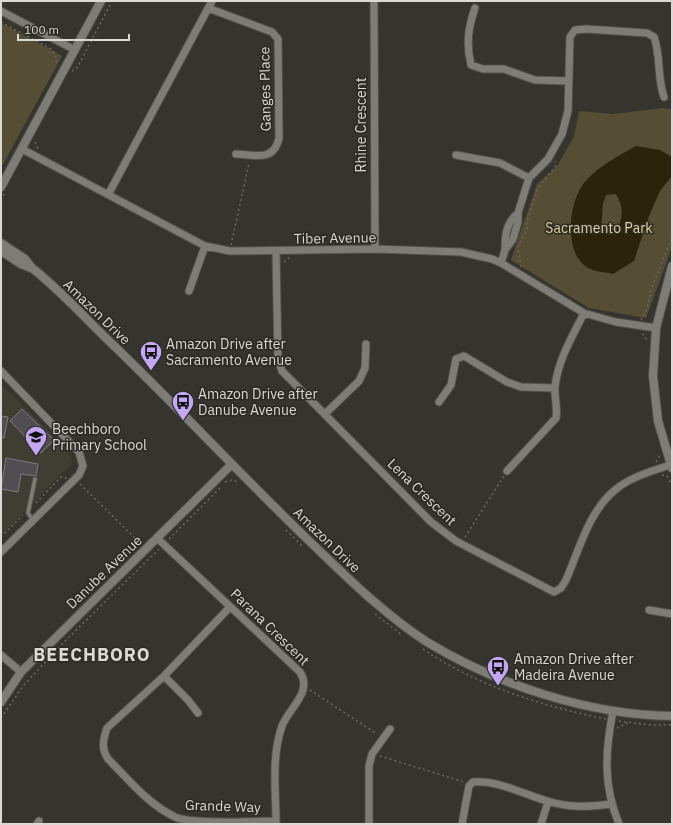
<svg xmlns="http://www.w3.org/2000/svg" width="673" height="825" viewBox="0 0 673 825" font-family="'IBM Plex Sans',sans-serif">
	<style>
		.built { fill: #403d32 }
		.green { fill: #554d34 }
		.water { fill: #2b240a; fill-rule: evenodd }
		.building { fill: #504e53; stroke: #7c7a80 }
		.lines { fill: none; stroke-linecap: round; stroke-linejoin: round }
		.service-casing { stroke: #52514c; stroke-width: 5.5 }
		.minor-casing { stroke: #52514c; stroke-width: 9 }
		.tertiary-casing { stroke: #52514c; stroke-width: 10 }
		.path { stroke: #6b6965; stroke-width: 1.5; stroke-dasharray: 2 3; stroke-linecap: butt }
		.service { stroke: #7e7c76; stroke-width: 3.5 }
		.minor { stroke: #7e7c76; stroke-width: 7 }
		.tertiary { stroke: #7e7c76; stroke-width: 8 }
		.labels { text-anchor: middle; stroke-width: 3; stroke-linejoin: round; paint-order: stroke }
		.street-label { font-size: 14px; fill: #dad9d6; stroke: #2c2a25 }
		.park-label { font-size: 14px; fill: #e1d19c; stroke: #2c2a25 }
		.poi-label { font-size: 14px; fill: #dad9d6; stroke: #2c2a25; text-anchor: start }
		.district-label { font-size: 18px; font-weight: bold; letter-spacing: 1px; fill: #dad9d6; stroke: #2c2a25 }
	</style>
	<rect width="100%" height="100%" fill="#36342f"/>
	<!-- built -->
	<path class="built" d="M1,384L69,451L72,463L1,536Z"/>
	<!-- green -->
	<path class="green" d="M1,23L62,56L1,168Z
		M663,108L672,109V247L646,318L589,308L511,260L537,184L557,166L574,137L579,111L613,114Z"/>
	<!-- water -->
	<path class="water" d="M636,146L660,150L672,157V176L660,191L649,216L634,261L613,274C606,272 595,272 588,268C565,255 568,210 580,189C592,169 617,157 636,146ZM616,194C625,209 624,224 610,235L601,231L603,203L606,195Z"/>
	<!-- building -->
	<path class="building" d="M22,409L54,440L41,453L10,421Z
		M1,416L8,417L4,438H1Z
		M6,458L38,464L36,476L21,474L18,492L1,489Z"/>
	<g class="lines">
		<!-- service casing -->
		<g class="service-casing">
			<path id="service" d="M33,520L28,513L35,479"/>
		</g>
		<!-- minor casing -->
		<g class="minor-casing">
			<path id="minor" d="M374,1L375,249
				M208,8L272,32L278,39L279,138C274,162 255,155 236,154
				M475,8C468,28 466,44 471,65L483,69H504L535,80L568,81
				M1,11L75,50
				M22,149L205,246L230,251L375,249L461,252L492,259L501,263L584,313L616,322L656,328
				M456,155L500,163L529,178
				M109,193L212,1
				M505,250C505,235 506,223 518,213
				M276,252L278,359L282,371L431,522L456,541L554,592L561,588L566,580C579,550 589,511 615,490C630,477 652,471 670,465
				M501,263L505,250L513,239L518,222V213L529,178L548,159L562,134L568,111L570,37L575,30L586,29L647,33L654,37C661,56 657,78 664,97
				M189,291L205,246
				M1,371L79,452L83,466L79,475L1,552
				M439,402L451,385L456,359L464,356L507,382L521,387L555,388
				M325,414L359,381L365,368L366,344
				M507,471L556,418C558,407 554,397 555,387C558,360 572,337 584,313
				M158,539L300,672C313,692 289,708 282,726C271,757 276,792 276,824
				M230,607L164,676L107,728C103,740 101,748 108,759C129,780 148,804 175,817C194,825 253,821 276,821
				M649,610L672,614
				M1,655L21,672
				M164,676L188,700L198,713
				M613,711C605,752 603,785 619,824
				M37,824L39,821
				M369,824V766L372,754L390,729
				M462,824L469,786L473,782C498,780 523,794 547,801C569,808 588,807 611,804
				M541,824L548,802"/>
		</g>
		<!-- tertiary casing -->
		<g class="tertiary-casing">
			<path id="tertiary" d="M1,187L101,1
				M1,243L25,259L32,268C59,289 83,316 108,340C175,404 238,472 305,537C344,574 382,613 427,642C498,685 589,715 672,716
				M1,251L21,264L31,268
				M672,266L656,328L653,376L658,421L672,468
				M1,702L21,672L231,465"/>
		</g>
		<!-- path -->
		<path class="path" d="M1,22L51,49L55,54L57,66
			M72,71L77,68L112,1
			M35,142L38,149
			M1,200L5,193
			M231,245L249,163
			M284,262L290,257
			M521,267L518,246L527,230V221L538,188L555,167V161
			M641,320L647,309L652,287L672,237
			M642,334L645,336L647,342
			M656,462L659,457V453
			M662,475L667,476L672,486
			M225,482L232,480L239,482
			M80,484L140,543
			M36,503L61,477L67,478
			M286,530L302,546
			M1,537L23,515
			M465,537L504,476
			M169,539L220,488
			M375,614L402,635
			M423,649C477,686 542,706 606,719
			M310,690L377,734
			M1,718L24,685L61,645L159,549
			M619,721L650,725H672
			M617,728L630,722
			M380,756L464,782"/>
		<!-- service -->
		<use href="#service" class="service"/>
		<!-- minor -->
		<use href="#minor" class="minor"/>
		<!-- tertiary -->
		<use href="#tertiary" class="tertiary"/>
	</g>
	<!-- icons -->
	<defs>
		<g id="bus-pin" transform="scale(1.15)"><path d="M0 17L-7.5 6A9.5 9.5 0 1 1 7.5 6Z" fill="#c3a7f2" stroke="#2c2a25"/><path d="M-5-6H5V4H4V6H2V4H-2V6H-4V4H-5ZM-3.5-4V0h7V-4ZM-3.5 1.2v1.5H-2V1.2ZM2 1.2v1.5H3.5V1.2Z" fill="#111"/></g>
		<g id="school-pin" transform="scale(1.15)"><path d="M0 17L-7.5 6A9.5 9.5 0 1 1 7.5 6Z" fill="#c3a7f2" stroke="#2c2a25"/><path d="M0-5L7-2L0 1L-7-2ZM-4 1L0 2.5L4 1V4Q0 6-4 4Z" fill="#111"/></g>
	</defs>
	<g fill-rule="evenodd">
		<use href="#bus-pin" x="151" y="352"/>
		<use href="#bus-pin" x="183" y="402"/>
		<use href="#school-pin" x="36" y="437"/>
		<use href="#bus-pin" x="498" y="667"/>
	</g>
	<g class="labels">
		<!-- street labels -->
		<g class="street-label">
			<text transform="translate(265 89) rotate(-91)" y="5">Ganges Place</text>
			<text transform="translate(361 125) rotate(-90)" y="5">Rhine Crescent</text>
			<text transform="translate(335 238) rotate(-1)" y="5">Tiber Avenue</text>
			<text transform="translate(97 312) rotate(44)" y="5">Amazon Drive</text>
			<text transform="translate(422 492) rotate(44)" y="5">Lena Crescent</text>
			<text transform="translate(327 540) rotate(44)" y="5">Amazon Drive</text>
			<text transform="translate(104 572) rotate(-44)" y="5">Danube Avenue</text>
			<text transform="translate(270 627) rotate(44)" y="5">Parana Crescent</text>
			<text transform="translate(223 806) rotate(2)" y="5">Grande Way</text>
		</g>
		<!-- park labels -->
		<g class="park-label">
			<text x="599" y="233">Sacramento Park</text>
		</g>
		<!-- poi labels -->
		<g class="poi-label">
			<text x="166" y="349">Amazon Drive after<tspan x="166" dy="16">Sacramento Avenue</tspan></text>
			<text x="198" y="399">Amazon Drive after<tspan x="198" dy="16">Danube Avenue</tspan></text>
			<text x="52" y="434">Beechboro<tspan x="52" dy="16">Primary School</tspan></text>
			<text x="514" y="664">Amazon Drive after<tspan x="514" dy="16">Madeira Avenue</tspan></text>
		</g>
		<!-- district labels -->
		<g class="district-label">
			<text x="92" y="661">BEECHBORO</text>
		</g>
	</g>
	<!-- border -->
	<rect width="673" height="825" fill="none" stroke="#dad9d6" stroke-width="4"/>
	<!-- scale -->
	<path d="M18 34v6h111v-6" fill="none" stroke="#dad9d6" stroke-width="2"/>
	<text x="24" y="34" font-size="12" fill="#dad9d6" stroke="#2c2a25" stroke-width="3" paint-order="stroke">100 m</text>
</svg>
